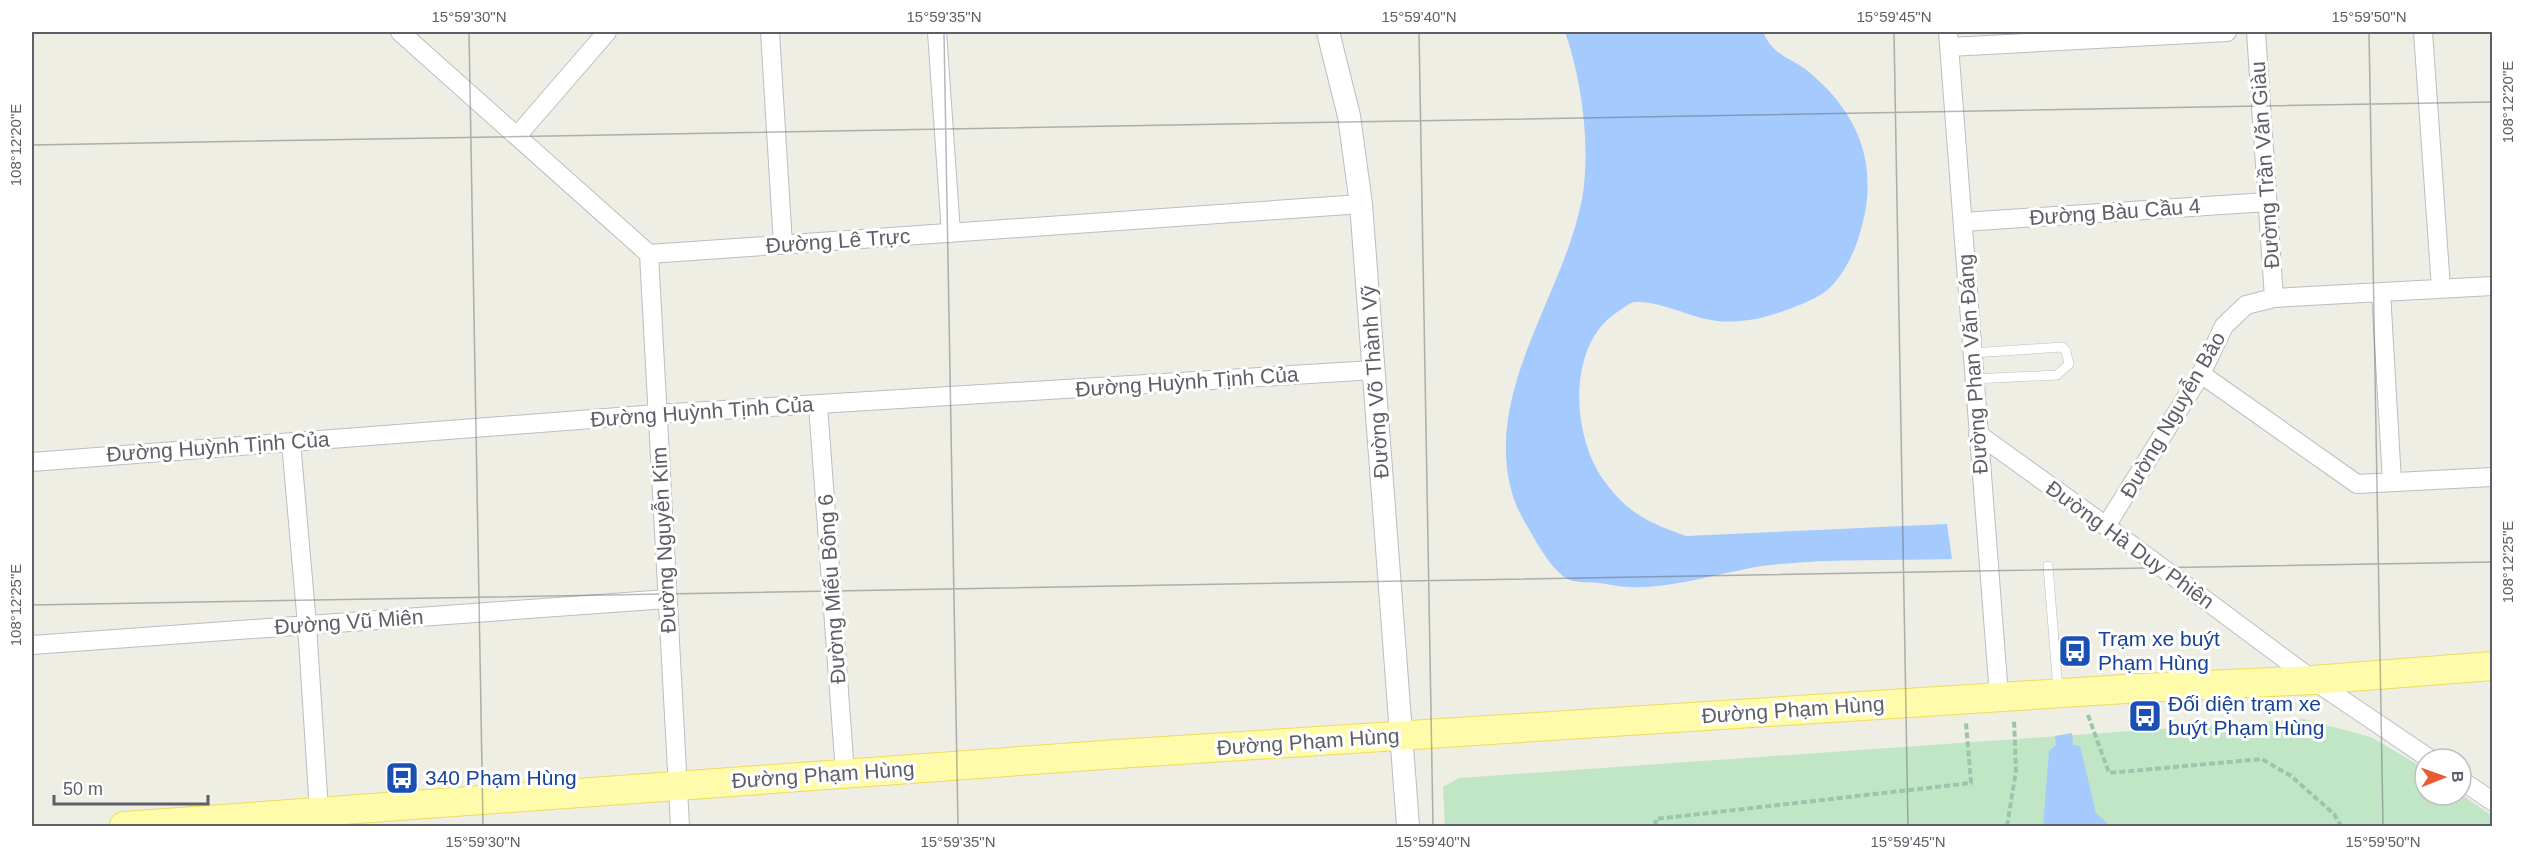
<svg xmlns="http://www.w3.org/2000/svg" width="2524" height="858" viewBox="0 0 2524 858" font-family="Arial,sans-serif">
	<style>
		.green { fill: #c1e6c6 }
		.water { fill: #a5cafe }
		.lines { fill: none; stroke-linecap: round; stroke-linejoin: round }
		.service-casing { stroke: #bcbdc3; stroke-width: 10 }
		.minor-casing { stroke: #bcbdc3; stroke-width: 20 }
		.tertiary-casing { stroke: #bcbdc3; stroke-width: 24 }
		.primary-casing { stroke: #efdb5d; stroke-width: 30 }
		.path { stroke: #9ac6ad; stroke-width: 4; stroke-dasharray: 6 3; stroke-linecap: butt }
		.service { stroke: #fff; stroke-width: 9 }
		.minor { stroke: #fff; stroke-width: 18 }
		.tertiary { stroke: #fff; stroke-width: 22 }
		.primary { stroke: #fefcaa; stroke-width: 28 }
		.ticks { fill: none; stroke: #5c5f65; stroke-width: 1.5; stroke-opacity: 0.45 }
		.labels { text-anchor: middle; stroke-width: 6; stroke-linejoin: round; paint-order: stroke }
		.street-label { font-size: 21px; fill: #5c5f65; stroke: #fff }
		.transit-label { font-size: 21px; fill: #164399; stroke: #fff; text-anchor: start }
		.neatline { fill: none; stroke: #5c5f65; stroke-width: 2 }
		.ticks-label { font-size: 15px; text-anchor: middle; fill: #5c5f65 }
	</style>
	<rect width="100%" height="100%" fill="#efeee4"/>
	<!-- green -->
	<path class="green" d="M2303,719L2371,737L2425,769V795L2461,794L2492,816V826H1445L1443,787L1459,778Z"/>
	<!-- water -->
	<path class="water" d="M1565,32H1763C1774,57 1791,57 1809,72C1852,108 1874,151 1866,207C1861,237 1848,276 1822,294C1816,298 1808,301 1802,304C1768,318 1737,327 1701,318C1684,313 1647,298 1631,303C1627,305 1622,309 1619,311C1566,343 1571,437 1605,482C1629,514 1649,523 1686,536L1947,524L1952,559C1889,561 1824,558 1762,566C1718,573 1673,589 1628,587C1619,587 1609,584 1599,583C1590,582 1578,583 1570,580C1556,575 1540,549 1533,536C1525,523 1516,508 1512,493C1483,391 1564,295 1582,199C1591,148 1582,80 1565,32Z
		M2072,733L2073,745L2080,746L2096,813L2110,826H2043L2049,751L2056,745L2055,736Z"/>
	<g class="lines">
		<!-- service casing -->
		<g class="service-casing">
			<path id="service" d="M1972,353L2062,347L2066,351L2069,364L2057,375L1974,379
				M2048,566L2058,689"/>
		</g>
		<!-- minor casing -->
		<g class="minor-casing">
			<path id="minor" d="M400,32L649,254L1361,204
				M770,32L783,245
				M937,32L951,233
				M1948,32L1999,696
				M2256,32L2274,298
				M2423,32L2441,288
				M1950,47L2227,32
				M517,136L607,32
				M1963,222L2267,202
				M649,254L680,826
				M2381,292L2392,482
				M2201,374L2357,484L2492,477
				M818,405L845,773
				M1978,434L2106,526L2313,680L2430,759
				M291,442L307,625L320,826
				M32,462L657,414L1374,370
				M2106,526L2201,374L2224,326L2246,305L2274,298L2492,286
				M32,645L667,599
				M2461,780L2492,801"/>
		</g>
		<!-- tertiary casing -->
		<g class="tertiary-casing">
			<path id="tertiary" d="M1328,32L1349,116L1361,204L1408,826"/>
		</g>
		<!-- primary casing -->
		<g class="primary-casing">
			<path id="primary" d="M124,826L1117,754L2141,688L2313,680L2492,666"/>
		</g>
		<!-- path -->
		<path class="path" d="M2088,715L2109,773L2262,759L2291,776L2334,814L2341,826
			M1655,826L1656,819L1971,783L1966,723
			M2007,826L2016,771L2014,719"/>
		<!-- service -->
		<use href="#service" class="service"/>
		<!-- minor -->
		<use href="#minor" class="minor"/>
		<!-- tertiary -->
		<use href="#tertiary" class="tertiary"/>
		<!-- primary -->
		<use href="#primary" class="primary"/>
	</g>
	<!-- ticks -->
	<path class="ticks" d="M469,32L483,826M944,32L958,826M1419,32L1433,826M1894,32L1908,826M2369,32L2383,826M32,145L2492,102M32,605L2492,562"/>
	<!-- icons -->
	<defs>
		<g id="bus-square" transform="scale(1.725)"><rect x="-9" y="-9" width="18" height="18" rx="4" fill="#1a4fb4" stroke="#fff"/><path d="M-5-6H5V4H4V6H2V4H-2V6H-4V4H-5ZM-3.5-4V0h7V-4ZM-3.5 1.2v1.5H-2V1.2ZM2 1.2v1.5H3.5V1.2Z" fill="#fff"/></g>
	</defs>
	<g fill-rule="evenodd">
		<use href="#bus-square" x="2075" y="651"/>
		<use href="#bus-square" x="2145" y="716"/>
		<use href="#bus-square" x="402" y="778"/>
	</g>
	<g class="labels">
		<!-- street labels -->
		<g class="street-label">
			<text transform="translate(2265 165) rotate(-94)" y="7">Đường Trần Văn Giàu</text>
			<text transform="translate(2115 212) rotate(-4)" y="7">Đường Bàu Cầu 4</text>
			<text transform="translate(838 241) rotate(-4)" y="7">Đường Lê Trực</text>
			<text transform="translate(1973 364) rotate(-94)" y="7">Đường Phan Văn Đáng</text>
			<text transform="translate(1187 382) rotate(-4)" y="7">Đường Huỳnh Tịnh Của</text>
			<text transform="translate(1375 382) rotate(-94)" y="7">Đường Võ Thành Vỹ</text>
			<text transform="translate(702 412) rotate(-4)" y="7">Đường Huỳnh Tịnh Của</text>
			<text transform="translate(2173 415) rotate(-60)" y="7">Đường Nguyễn Bảo</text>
			<text transform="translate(218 447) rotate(-4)" y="7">Đường Huỳnh Tịnh Của</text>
			<text transform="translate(664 540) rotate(-93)" y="7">Đường Nguyễn Kim</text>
			<text transform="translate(2130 545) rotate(36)" y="7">Đường Hà Duy Phiên</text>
			<text transform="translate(832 589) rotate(-94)" y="7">Đường Miếu Bông 6</text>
			<text transform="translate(349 622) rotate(-4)" y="7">Đường Vũ Miên</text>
			<text transform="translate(1793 710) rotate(-4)" y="7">Đường Phạm Hùng</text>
			<text transform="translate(1308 742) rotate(-4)" y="7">Đường Phạm Hùng</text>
			<text transform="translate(823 775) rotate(-4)" y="7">Đường Phạm Hùng</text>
		</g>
		<!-- transit labels -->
		<g class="transit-label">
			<text x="2098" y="646">Trạm xe buýt<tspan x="2098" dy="24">Phạm Hùng</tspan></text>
			<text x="2168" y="711">Đối diện trạm xe<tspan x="2168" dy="24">buýt Phạm Hùng</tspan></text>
			<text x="425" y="785">340 Phạm Hùng</text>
		</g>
	</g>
	<!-- border -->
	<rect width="2524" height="858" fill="none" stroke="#ffffff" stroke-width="66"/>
	<!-- north arrow -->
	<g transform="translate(2443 777) rotate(89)"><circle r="28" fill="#ffffff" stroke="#bebfc1" stroke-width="1.5"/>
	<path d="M0-4.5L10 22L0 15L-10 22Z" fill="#e75a32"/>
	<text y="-9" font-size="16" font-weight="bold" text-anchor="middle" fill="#5c5f65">B</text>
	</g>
	<!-- scale -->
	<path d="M54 795v9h154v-9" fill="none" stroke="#5c5f65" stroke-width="3"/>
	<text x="63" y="795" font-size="18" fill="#5c5f65" stroke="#ffffff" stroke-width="4.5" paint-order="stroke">50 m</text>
	<rect x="33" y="33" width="2458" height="792" class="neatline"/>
	<g class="ticks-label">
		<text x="469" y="22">15°59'30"N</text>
		<text x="944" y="22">15°59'35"N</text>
		<text x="1419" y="22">15°59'40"N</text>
		<text x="1894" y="22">15°59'45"N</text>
		<text x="2369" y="22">15°59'50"N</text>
		<text transform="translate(2508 102) rotate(-90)" y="5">108°12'20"E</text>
		<text transform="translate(16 145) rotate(-90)" y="5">108°12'20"E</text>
		<text transform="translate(2508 562) rotate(-90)" y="5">108°12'25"E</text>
		<text transform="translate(16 605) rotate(-90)" y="5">108°12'25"E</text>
		<text x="483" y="847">15°59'30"N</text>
		<text x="958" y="847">15°59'35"N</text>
		<text x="1433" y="847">15°59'40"N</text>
		<text x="1908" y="847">15°59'45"N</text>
		<text x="2383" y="847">15°59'50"N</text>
	</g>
</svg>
